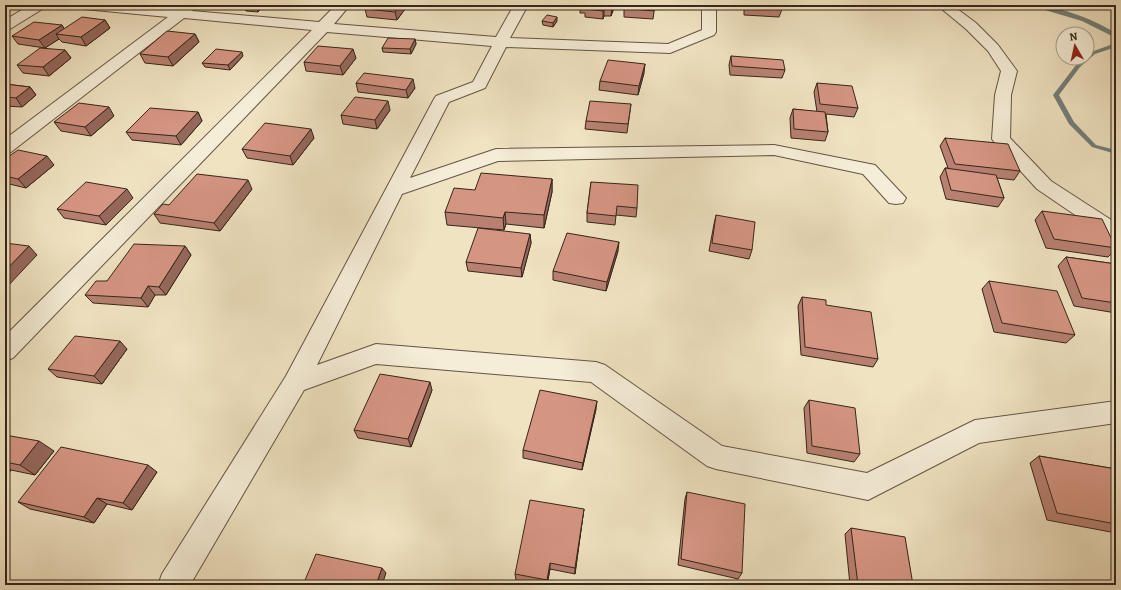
<svg xmlns="http://www.w3.org/2000/svg" width="1121" height="590" viewBox="0 0 1121 590" font-family="Alegreya,serif">
	<style>
		.lines { fill: none; stroke-linecap: round; stroke-linejoin: round }
		.stream { fill: #74807b; fill-rule: evenodd }
		.minor-casing { stroke: #645544; stroke-width: 2 }
		.minor { fill: #f5edd7; fill-rule: evenodd }
		.wall { fill: #b78071; stroke: #36261a }
		.shaded-wall { fill: #95685c; stroke: #36261a }
		.building { fill: #d59583; stroke: #36261a }
	</style>
	<rect width="100%" height="100%" fill="#f0e3c2"/>
	<filter id="stains"><feTurbulence type="fractalNoise" baseFrequency=".005" numOctaves="4"/><feColorMatrix values="0 0 0 0 .2 0 0 0 0 .09 0 0 0 0 .02 0 0 0 .5 -.17"/></filter>
	<radialGradient id="worn" r=".72"><stop offset=".6" stop-color="#630" stop-opacity="0"/><stop offset="1" stop-color="#630" stop-opacity=".3"/></radialGradient>
	<g class="lines">
		<!-- stream -->
		<path class="stream" d="M1028,5C1058,5 1090,18 1116,33V47L1095,54L1080,67L1059,95L1074,122L1096,145L1116,150V154L1092,147L1069,124L1053,95L1076,65L1084,58H1087V55L1091,52L1113,44L1112,36L1082,21Z"/>
		<!-- minor casing -->
		<g class="minor-casing">
			<path id="minor" d="M30,5H46L44,8L10,29L5,30V20Z
				M77,5H128L178,10C183,6 186,5 192,6L194,9L192,11L319,22L336,5H350L334,24L496,37L514,5H528L510,38L668,44L702,30V5H716V32L714,35L670,53L506,47L485,88L449,102L410,178L496,149L774,145L875,165L906,198L903,203L896,204L889,203L863,174L774,155L498,161L402,194L317,365L376,344L596,362L605,365L722,446L867,473L975,420L1116,401V423L979,443L868,500L716,469L707,466L591,382L376,364L304,390L190,585H158L162,574L286,376L434,99L436,96L473,82L492,46L327,32L13,358L5,361V336L312,30L184,18L11,152L5,153V139L168,17L84,9L79,8Z
				M937,5H952L976,23L998,45L1017,71L1011,95L1010,138L1051,181L1116,223V240L1109,238L1037,189L995,143L992,139L995,95L1001,71L988,51L966,29Z"/>
		</g>
		<!-- minor -->
		<use href="#minor" class="minor"/>
	</g>
	<!-- wall -->
	<path class="wall" d="M265,5L258,12L246,11L244,6Z
		M408,5L397,20L367,17L365,9Z
		M440,5H468L466,8L440,6Z
		M580,5H615L611,16H604L603,19L585,17V13H580Z
		M655,5L653,19L624,17V8Z
		M745,5H781L782,9L779,17L744,15V8Z
		M105,20L110,28L86,46L62,42L59,39L45,48L18,44L12,36L62,25L64,29Z
		M542,21H557L553,27L543,25Z
		M195,34L199,42L173,66L145,63L140,54Z
		M415,39L416,44L411,54L383,52L382,48Z
		M65,50L71,58L49,76L23,73L17,65Z
		M243,56L230,70L205,67L202,63Z
		M731,56L785,70L782,78L730,75L729,65Z
		M356,58L343,75L306,71L304,62Z
		M644,73L638,95L599,90L600,81Z
		M356,83L415,88L408,98L358,92Z
		M817,83L858,108L854,117L826,114L828,132L825,141L791,138L790,118L793,109L817,112L814,92Z
		M5,84L30,87L36,95L22,107L5,106Z
		M631,104L627,133L585,129L586,121Z
		M390,110L377,129L343,124L341,115Z
		M198,112L202,121L181,145L132,140L126,132Z
		M114,116L91,136L61,131L54,122Z
		M314,138L293,165L247,158L242,149Z
		M945,138L1020,171L1014,180L997,178L1004,198L998,207L946,199L940,177L945,168H948L940,146Z
		M5,159L54,165L26,188L5,183Z
		M552,179V192L544,228L506,224L504,230L447,225L445,212L475,190Z
		M591,182L637,208L636,217L616,215L615,225L587,222V213Z
		M252,189L220,231L160,223L154,214L169,205Z
		M133,198L106,225L64,218L57,209Z
		M1042,211L1116,247V249L1108,257L1046,248L1035,220Z
		M716,215L752,250L749,259L709,251L714,224Z
		M530,234L531,243L522,277L468,271L466,262Z
		M185,246L191,255L166,295H155L148,307L93,303L85,295L107,281Z
		M618,251L606,291L553,280V271Z
		M1066,257L1116,264V313L1074,306L1058,266Z
		M989,281L1075,335L1066,343L994,332L982,289Z
		M802,297L878,359L873,367L801,355L798,306Z
		M127,349L102,384L57,377L48,369Z
		M432,390L411,447L358,438L354,430Z
		M809,400L860,454L854,462L807,453L804,408Z
		M596,409L582,470L523,458V450Z
		M5,435L54,451L35,475L11,470L5,478Z
		M1039,456L1116,469V533L1047,520L1030,463Z
		M157,472L132,510L107,504L94,523L30,509L18,502Z
		M687,492L742,573L738,579L678,565L685,499Z
		M583,515L575,574L550,569L547,585H543L516,580L515,574Z
		M851,528L913,585H850L845,534Z"/>
	<!-- shaded-wall -->
	<path class="shaded-wall" d="M259,5H265L258,12L257,8Z
		M400,5H408L397,20L395,12Z
		M613,5H615L611,16L612,8Z
		M604,7V16L603,19V11Z
		M557,17V21L553,27V23Z
		M105,20L110,28L86,46L81,37Z
		M62,25L67,34H56L59,39L45,48L39,40Z
		M195,34L199,42L173,66L168,57Z
		M415,39L416,44L411,54L410,49Z
		M353,49L356,58L343,75L340,66Z
		M65,50L71,58L49,76L43,67Z
		M242,52L243,56L230,70L228,65Z
		M645,64L644,73L638,95L639,86Z
		M413,79L415,88L408,98L406,90Z
		M30,87L36,95L22,107L16,98Z
		M388,101L390,110L377,129L375,120Z
		M109,107L114,116L91,136L85,127Z
		M198,112L202,121L181,145L176,136Z
		M311,129L314,138L293,165L290,156Z
		M47,156L54,165L26,188L18,179Z
		M552,179V192L544,228V215Z
		M248,180L252,189L220,231L214,223Z
		M127,189L133,198L106,225L99,216Z
		M505,212L506,224L504,230L503,218Z
		M530,234L531,243L522,277L521,268Z
		M619,242L618,251L606,291L607,282Z
		M29,246L37,255L6,288L5,287V271Z
		M185,246L191,255L166,295L159,287Z
		M148,286L155,295L148,307L141,298Z
		M120,341L127,349L102,384L94,376Z
		M430,382L432,390L411,447L408,439Z
		M597,401L596,409L582,470L583,463Z
		M39,441L54,451L35,475L20,465Z
		M148,465L157,472L132,510L123,503Z
		M5,466L11,470L5,478Z
		M97,498L107,504L94,523L84,517Z
		M584,509L583,515L575,574V568Z
		M550,563V569L547,585V580Z
		M382,568L386,573L382,585H376Z"/>
	<!-- building -->
	<path class="building" d="M245,5H259L257,8L244,6Z
		M368,5H400L395,12L365,9Z
		M583,5H613L612,8L604,7L603,11L586,9L587,5Z
		M625,5H655L654,11L624,8Z
		M746,5H781L782,9L746,6Z
		M547,15L557,17L553,23L542,21Z
		M82,17L105,20L81,37L56,34Z
		M34,22L62,25L39,40L12,36Z
		M167,31L195,34L168,57L140,54Z
		M388,38L415,39L410,49L382,48Z
		M318,46L353,49L340,66L304,62Z
		M40,48L65,50L43,67L17,65Z
		M216,49L242,52L228,65L202,63Z
		M731,56L783,60L785,70L732,66Z
		M608,60L645,64L639,86L600,81Z
		M364,73L413,79L406,90L356,83Z
		M817,83L852,86L858,108L820,104Z
		M5,84L30,87L16,98L5,97Z
		M355,97L388,101L375,120L341,115Z
		M590,101L631,104L628,124L586,121Z
		M79,103L109,107L85,127L54,122Z
		M150,108L198,112L176,136L126,132Z
		M793,109L825,112L828,132L794,129Z
		M265,123L311,129L290,156L242,149Z
		M945,138L1008,144L1020,171L955,164Z
		M18,150L47,156L18,179L5,176V159Z
		M945,168L996,175L1004,198L951,190Z
		M481,173L552,179L544,215L505,212L503,218L445,212L454,188L475,190Z
		M197,174L248,180L214,223L154,214L163,204L169,205Z
		M86,182L127,189L99,216L57,209Z
		M591,182L638,185L637,208L617,206L616,216L587,213Z
		M1042,211L1102,219L1116,248L1054,239Z
		M716,215L755,222L752,250L712,243Z
		M478,228L530,234L521,268L466,262Z
		M567,233L619,242L607,282L553,271Z
		M5,243L29,246L5,271Z
		M134,244L185,246L159,287L148,286L141,298L85,295L96,281H107Z
		M1066,257L1116,264V303L1082,298Z
		M989,281L1057,291L1075,335L1002,323Z
		M802,297L826,300V305L871,312L878,359L805,347Z
		M75,336L120,341L94,376L48,369Z
		M380,374L430,382L408,439L354,430Z
		M540,390L597,401L583,463L523,450Z
		M809,400L855,408L860,454L812,446Z
		M5,435L39,441L20,465L5,462Z
		M61,447L148,465L123,503L97,498L84,517L18,502Z
		M1039,456L1116,469V524L1057,513Z
		M687,492L745,504L742,573L681,559Z
		M530,500L584,509L575,568L550,563L547,580L515,574Z
		M851,528L905,537L913,585H858Z
		M316,554L382,568L376,585H303Z"/>
	<!-- margin -->
	<rect width="1121" height="590" fill="none" stroke="#f0e3c2" stroke-width="20"/>
	<rect x="6" y="6" width="1109" height="578" fill="none" stroke="#36261a" stroke-width="2"/>
	<rect x="10" y="10" width="1101" height="570" fill="none" stroke="#36261a"/>
	<!-- north arrow -->
	<g transform="translate(1075 46) rotate(351)"><circle r="19" fill="#f5edd7" stroke="#a99d8b"/>
	<path d="M0-3L7 15L0 10L-7 15Z" fill="#8f2418"/>
	<text y="-6" font-size="11" font-weight="bold" text-anchor="middle" fill="#36261a">N</text>
	</g>
	<rect width="100%" height="100%" filter="url(#stains)"/>
	<rect width="100%" height="100%" fill="url(#worn)"/>
</svg>
